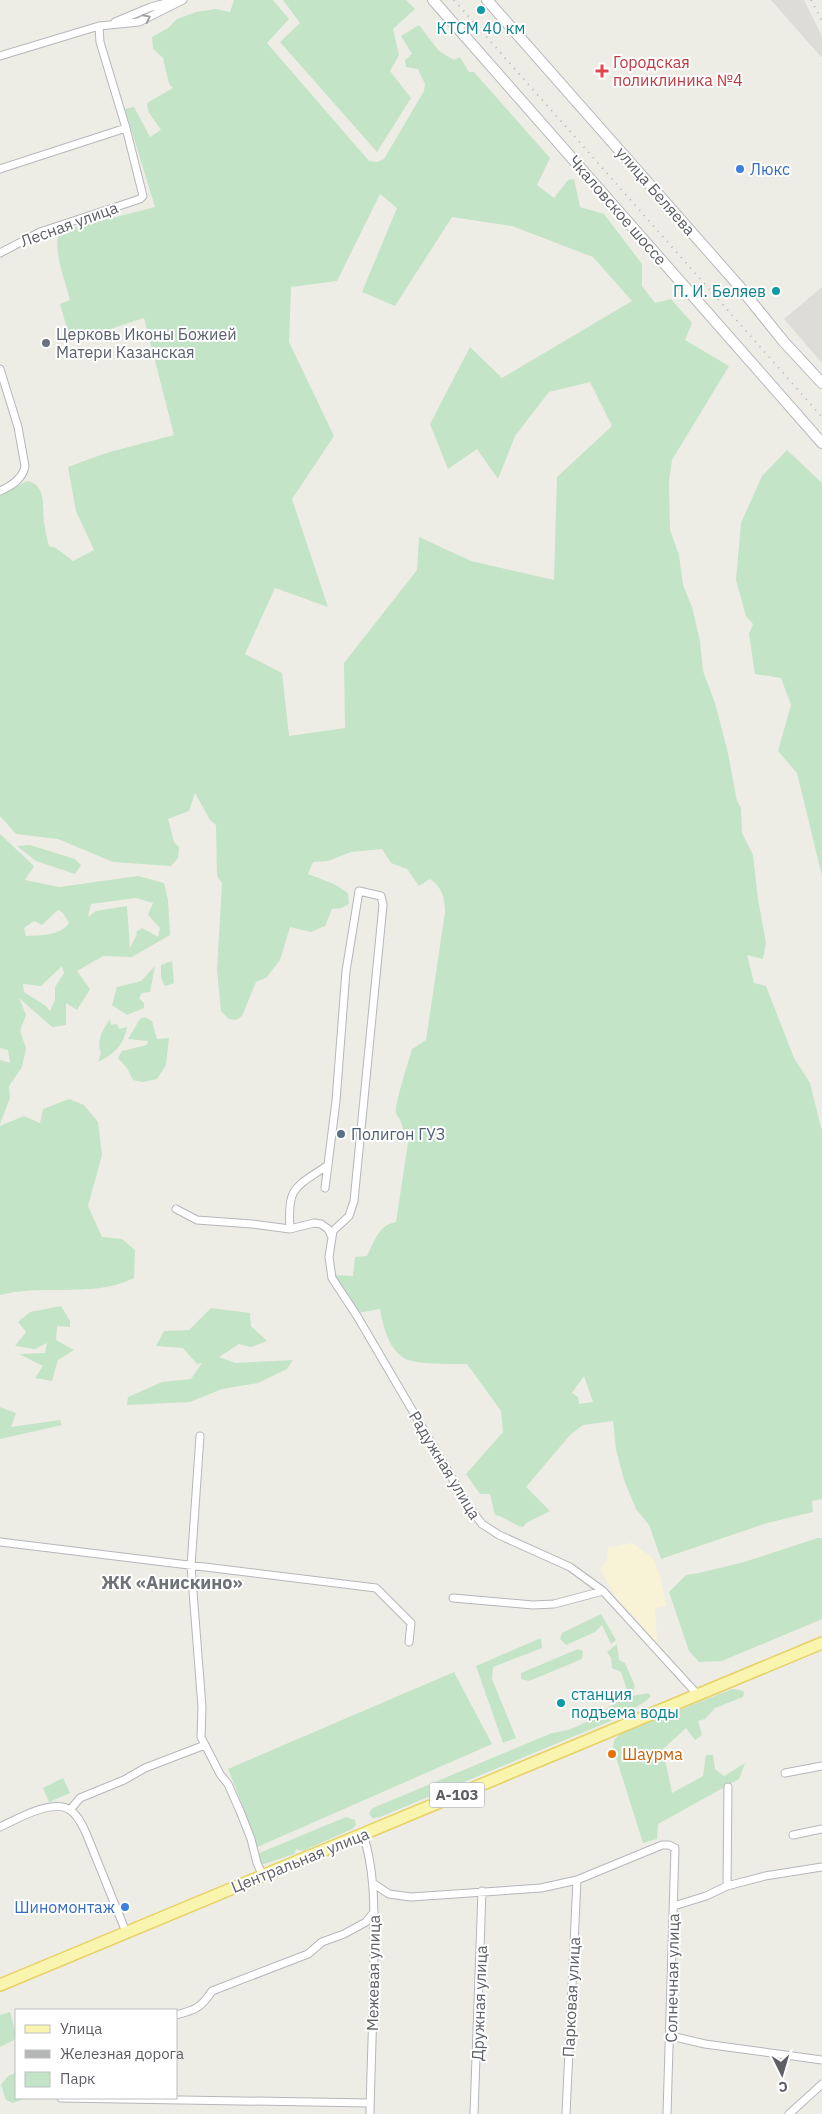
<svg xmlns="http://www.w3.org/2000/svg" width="822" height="2114" viewBox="0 0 822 2114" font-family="'IBM Plex Sans',sans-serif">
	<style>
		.industrial { fill: #dddcd7 }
		.green { fill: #c3e4c6; fill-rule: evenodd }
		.sand { fill: #f8f3d6 }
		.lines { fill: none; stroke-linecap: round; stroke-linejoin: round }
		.street-casing { stroke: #b5b6bb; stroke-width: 9 }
		.secondary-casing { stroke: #b6b8be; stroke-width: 12 }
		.primary-casing { stroke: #e8d064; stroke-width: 14 }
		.street { stroke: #fff; stroke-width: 7 }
		.secondary { stroke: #fff; stroke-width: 10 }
		.primary { stroke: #f9f5ae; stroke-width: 11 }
		.rail { stroke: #b5b6b6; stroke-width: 2; stroke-dasharray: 1 6; stroke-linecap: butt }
		.oneway { stroke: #9e9fa2 }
		.culture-dot { fill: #0f9aa8; stroke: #fff; stroke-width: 2 }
		.health-dot { fill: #e0444e; stroke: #fff; stroke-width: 2 }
		.shop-dot { fill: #3f7fe0; stroke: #fff; stroke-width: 2 }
		.worship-dot { fill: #6b7280; stroke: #fff; stroke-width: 2 }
		.service-dot { fill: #5c6f8a; stroke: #fff; stroke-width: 2 }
		.food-dot { fill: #e8710a; stroke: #fff; stroke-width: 2 }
		.labels { text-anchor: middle; stroke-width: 4; stroke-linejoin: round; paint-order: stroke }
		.shield { fill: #fff; stroke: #8e8f92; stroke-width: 1 }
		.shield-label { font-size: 15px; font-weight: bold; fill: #5d5f64 }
		.culture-label { font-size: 16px; fill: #0d838f; stroke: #fff }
		.health-label { font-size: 16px; fill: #be3a42; stroke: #fff; text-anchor: start }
		.shop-label { font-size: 16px; fill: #366cbe; stroke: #fff; text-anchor: start }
		.street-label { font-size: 16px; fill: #5d5f64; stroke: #fff }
		.worship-label { font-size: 16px; fill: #5b616d; stroke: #fff; text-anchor: start }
		.service-label { font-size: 16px; fill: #4e5e75; stroke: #fff; text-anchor: start }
		.food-label { font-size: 16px; fill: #c56008; stroke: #fff; text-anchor: start }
		.neighbourhood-label { font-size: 18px; font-weight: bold; fill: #6e7176; stroke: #fff }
	</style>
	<rect width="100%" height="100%" fill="#eeede5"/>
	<!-- industrial -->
	<path class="industrial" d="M771,0H804L822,36V58Z
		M822,287V363L784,319Z"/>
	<!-- green -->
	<path class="green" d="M234,0H273L289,19L267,43L369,161L377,162L384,159L424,91L425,84L418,69L406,67L405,60L412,54L401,36L419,25L439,51L454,60L460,57L469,72H474L550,158L537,185L554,198L568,180L574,179L580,207L604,214L642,264V286L655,303L671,299L692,323L685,340L729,366L672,460L669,481L670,530L679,555L683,585L692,607L700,641L703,671L715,703L728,753L737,801L741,808L742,833L753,855L758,899L766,943L763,959L747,955L754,983L766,986L794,1058L810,1083L822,1131V1499L812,1501L813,1512L767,1523L661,1559L649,1525L636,1509L624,1480L616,1449L613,1421L583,1425L570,1435L526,1487L550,1511L526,1523L523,1527C514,1526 506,1517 495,1515L490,1494H480L466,1474L503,1432L501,1411L467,1364C453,1364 415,1365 404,1358C388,1348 383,1326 380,1309L358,1313L337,1283L335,1275L353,1276L355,1257L367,1256C375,1241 378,1225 396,1222L409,1136C401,1129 404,1128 400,1120C399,1117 397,1117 396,1113C394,1106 409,1060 412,1049L426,1040L445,912C445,898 442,887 430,879L419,886L407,869L391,863L382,849L351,852L328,861L313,862L308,874L334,884L348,893L349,904L342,908L332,909L325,926L311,932L290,927L280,960L267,977L256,982L242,1016L236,1020L229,1019L221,1011L217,970L222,883L217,876L216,825L210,820L195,793L189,811L168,819L174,842L179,847L178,858L171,866L113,862L58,839L16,834L0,816V495L27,481C47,485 42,506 44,522C45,530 47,538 49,546L56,548L73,561L94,550L76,511L68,467L106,453L174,435L144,318L71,342L60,304L70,300C66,283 50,244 61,231L155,207L125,109L134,107L150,137L161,130L148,111L147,103L173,88L169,84L163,58L153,49L152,37L168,28L177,19L196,12L216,9L230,12ZM380,194L397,208L362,292L395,306L452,217L512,226L593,257L632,301L502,378L470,347L430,424L448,469L477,449L498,479L515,436L549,392L590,382L612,426L557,477L554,580L471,561L419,537L417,570L344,663L345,728L289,736L282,673L245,654L275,588L328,607L292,499L334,436L289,342L291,287L337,281ZM584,1376L593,1402L579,1404L578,1397L572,1393Z
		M283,0H406L415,9L393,29L399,55L390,71L411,98L377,152L280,42L300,23Z
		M787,450L822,483V876L797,773L778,751L791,705L781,678L755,674L749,634L753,624L746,616L736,580L741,523L762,476Z
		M0,834L34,866L25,880L59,887L138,876L164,883L168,900L170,935L132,957L103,956L77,971L90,989L77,1010L66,1003V1025L52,1027L19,998L26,1015L20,1031L26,1048L22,1067L9,1086L10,1098L0,1124V1060L10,1063L8,1050L0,1048ZM136,898L153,903L148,915L160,928L158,937L142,928L136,932L137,934L130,948L127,906L96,911L88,917L91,904ZM58,910L63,913L69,923C60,936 41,935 26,936L24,928L34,921L42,925ZM62,966L64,973L55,987V1000L50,1011L46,1006L24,992L23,984L41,986Z
		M30,845L75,859L81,865L75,874L36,861L17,846Z
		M172,961L174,983L165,986L161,977V965Z
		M155,966L150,992L142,993L139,998L144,1003V1008L127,1015L112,1005L117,987L141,981Z
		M145,1017L152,1021L157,1039L169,1038L166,1065L157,1079L143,1082L133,1080L127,1068L118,1058L122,1051L147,1045L148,1041L128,1039L140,1019Z
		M110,1019L111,1025L117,1024L119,1029L127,1027C124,1045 114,1054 98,1062L101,1053C96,1039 103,1030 110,1019Z
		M69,1099L84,1105L98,1122L102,1155L88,1206L102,1237L122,1239L135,1250L134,1278C92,1299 44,1283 0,1295V1126L24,1116L40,1123L43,1109Z
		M61,1306L70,1321V1327L57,1326L56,1340L74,1350L58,1360L52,1381L35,1378L43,1366L19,1354L45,1353L47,1343L35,1349L15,1346L26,1332L18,1322L30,1312Z
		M211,1308L250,1313L251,1326L267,1341L251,1347L239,1344L219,1357L235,1363L293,1360L287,1369L258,1383L222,1389L190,1402L127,1405L128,1397L162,1382L191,1379L202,1363L197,1364L183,1348L156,1346L164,1331L189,1330Z
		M0,1407L16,1413L11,1427L60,1420L62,1425L0,1439Z
		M818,1538H822V1619L722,1661L699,1662L689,1651L669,1592L686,1575L699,1573L744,1562Z
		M601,1614L616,1640L611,1644L602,1625L595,1632L566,1645L560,1639L562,1633Z
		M541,1638L542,1648L493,1667L492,1679L516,1738L503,1743L476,1666Z
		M617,1644L619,1660L625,1663L635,1686L632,1693L627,1690L621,1672L612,1668L611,1658L607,1652Z
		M578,1649L583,1651L582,1659L529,1681L521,1679V1673Z
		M454,1672L492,1744L255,1848L252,1829L228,1769Z
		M732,1689L740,1690L744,1692L743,1697L715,1708L705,1719L698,1721L702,1735L695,1740L686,1728L663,1749L672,1793L703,1776L706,1755H713L715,1769L724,1776L745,1763L739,1779L658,1824L657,1839L643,1843L613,1748L614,1740L620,1734Z
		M648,1693L651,1696C643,1705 630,1709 620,1717L380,1817L372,1818L369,1813L373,1808L552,1733C586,1729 597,1712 625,1698C632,1695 641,1695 648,1693Z
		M63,1778L70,1793L49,1802L43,1788Z
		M346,1817L355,1820L356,1825L352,1829L303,1851L296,1849L294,1854L264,1864H259L257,1854Z
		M10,2012L16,2034L14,2040L0,2047V2015Z
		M16,2073V2098H27L13,2103L6,2100L1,2085L8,2076Z"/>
	<!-- sand -->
	<path class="sand" d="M632,1543L653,1558L661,1579L666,1606L655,1608L657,1643L615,1596L600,1569L607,1560L608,1548Z"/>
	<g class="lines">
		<!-- street casing -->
		<g class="street-casing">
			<path id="street" d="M115,22L151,7L173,1
				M0,56L99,26L139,22L183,0
				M0,169L126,128
				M0,253L40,232L140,199L143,196L126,128L100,42L99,26
				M0,369L18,427L25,466C23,479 11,486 0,491
				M325,1188L336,1101L346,971L359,891L381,896L383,905L354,1201L349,1216L333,1231L329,1257L332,1278L357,1316L469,1507L482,1524L499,1535L570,1567L603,1591L698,1695
				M176,1209L197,1220L252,1224L290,1229L314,1223L321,1224L328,1229L332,1237
				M290,1229C287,1186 295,1188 328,1165
				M200,1436L191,1566L202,1707L201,1737L220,1774L228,1784L240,1811L251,1839L257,1863L263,1876
				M0,1542L376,1588L411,1623L409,1642
				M453,1598L533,1605L554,1604L603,1591
				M785,1773L822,1766
				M70,1810L80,1798L124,1780L145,1768L205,1745
				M0,1827C17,1819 53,1798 70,1810C78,1815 82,1825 86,1833L126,1932
				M363,1834C375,1871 374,1907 374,1945C374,2001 371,2058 370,2114
				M793,1835L822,1829
				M374,1884L389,1894L411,1897L541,1888L577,1880L662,1845H669L675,1848L667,2114
				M727,1886L728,1787
				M674,1906L706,1896L727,1886L765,1876L822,1867
				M176,2015C195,2010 201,2008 212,1991L308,1954L322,1942L344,1934L366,1922L374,1912
				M671,2036L705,2044L822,2060
				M61,2098L370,2103
				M474,2114L482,1891
				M566,2114L577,1880
				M789,2114L822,2084"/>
		</g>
		<!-- secondary casing -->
		<g class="secondary-casing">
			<path id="secondary" d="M433,0L822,443
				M487,0L739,286L784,342L822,383"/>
		</g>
		<!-- primary casing -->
		<g class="primary-casing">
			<path id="primary" d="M0,1985L822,1643"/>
		</g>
		<!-- street -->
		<use href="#street" class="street"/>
		<!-- secondary -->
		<use href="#secondary" class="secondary"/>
		<!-- primary -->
		<use href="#primary" class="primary"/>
		<!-- rail -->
		<path class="rail" d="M454,0L822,417
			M811,0L822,21"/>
	</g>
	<!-- one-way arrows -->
	<defs><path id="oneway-chevron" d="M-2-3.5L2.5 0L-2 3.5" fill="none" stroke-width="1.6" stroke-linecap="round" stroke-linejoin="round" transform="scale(1.25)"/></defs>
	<use class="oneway" href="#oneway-chevron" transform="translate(147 18) rotate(-26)"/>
	<!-- markers -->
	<g class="culture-dot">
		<circle cx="481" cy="10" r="5"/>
		<circle cx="776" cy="291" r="5"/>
		<circle cx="561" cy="1703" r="5"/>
	</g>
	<path class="health-dot" d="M599.5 63.5h5v5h5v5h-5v5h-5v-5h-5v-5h5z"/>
	<g class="shop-dot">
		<circle cx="740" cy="169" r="5"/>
		<circle cx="125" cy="1907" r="5"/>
	</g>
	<circle class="worship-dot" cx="46" cy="343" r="5"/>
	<circle class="service-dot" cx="341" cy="1134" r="5"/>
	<circle class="food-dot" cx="612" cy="1754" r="5"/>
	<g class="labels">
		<!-- shield labels -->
		<rect class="shield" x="429.5" y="1782.5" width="55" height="25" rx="4"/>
		<g class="shield-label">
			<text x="457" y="1800">А-103</text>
		</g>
		<!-- culture labels -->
		<g class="culture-label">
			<text x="481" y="34">КТСМ 40 км</text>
			<text x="766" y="297" text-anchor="end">П. И. Беляев</text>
			<text x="571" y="1700" text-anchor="start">станция<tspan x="571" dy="18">подъема воды</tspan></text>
		</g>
		<!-- health labels -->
		<g class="health-label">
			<text x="613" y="68">Городская<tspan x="613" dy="18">поликлиника №4</tspan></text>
		</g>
		<!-- shop labels -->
		<g class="shop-label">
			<text x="750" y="175">Люкс</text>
			<text x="115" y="1913" text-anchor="end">Шиномонтаж</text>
		</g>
		<!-- street labels -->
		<g class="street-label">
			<text transform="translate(656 191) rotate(49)" y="6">улица Беляева</text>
			<text transform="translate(618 210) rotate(49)" y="6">Чкаловское шоссе</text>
			<text transform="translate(69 224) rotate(-20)" y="6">Лесная улица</text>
			<text transform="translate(445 1465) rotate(59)" y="6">Радужная улица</text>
			<text transform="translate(300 1860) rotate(-22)" y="6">Центральная улица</text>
			<text transform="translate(373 1973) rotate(-89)" y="6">Межевая улица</text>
			<text transform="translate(672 1978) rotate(-89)" y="6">Солнечная улица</text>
			<text transform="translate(571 1997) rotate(-87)" y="6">Парковая улица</text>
			<text transform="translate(479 2003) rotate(-88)" y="6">Дружная улица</text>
		</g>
		<!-- worship labels -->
		<g class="worship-label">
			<text x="56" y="340">Церковь Иконы Божией<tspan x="56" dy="18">Матери Казанская</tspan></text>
		</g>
		<!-- service labels -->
		<g class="service-label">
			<text x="351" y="1140">Полигон ГУЗ</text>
		</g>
		<!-- food labels -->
		<g class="food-label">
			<text x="622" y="1760">Шаурма</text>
		</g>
		<!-- neighbourhood labels -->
		<g class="neighbourhood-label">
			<text x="172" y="1589">ЖК «Анискино»</text>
		</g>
	</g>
	<!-- legend -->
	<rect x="15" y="2009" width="162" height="90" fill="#ffffff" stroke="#bebfc1"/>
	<rect x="25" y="2025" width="25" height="8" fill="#f9f5ae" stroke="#bebfc1"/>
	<text x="60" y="2034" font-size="15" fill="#5d5f64">Улица</text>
	<rect x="25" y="2050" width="25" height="8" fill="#b5b6b6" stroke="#bebfc1"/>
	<text x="60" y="2059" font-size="15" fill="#5d5f64">Железная дорога</text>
	<rect x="25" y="2072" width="25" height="15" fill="#c3e4c6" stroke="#bebfc1"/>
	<text x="60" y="2084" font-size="15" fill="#5d5f64">Парк</text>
	<!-- north arrow -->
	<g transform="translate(782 2074) rotate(175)" stroke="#ffffff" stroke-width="4" paint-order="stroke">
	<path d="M0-4L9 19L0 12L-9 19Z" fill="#5d5f64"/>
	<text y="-8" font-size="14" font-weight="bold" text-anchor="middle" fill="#5d5f64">С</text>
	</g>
</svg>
